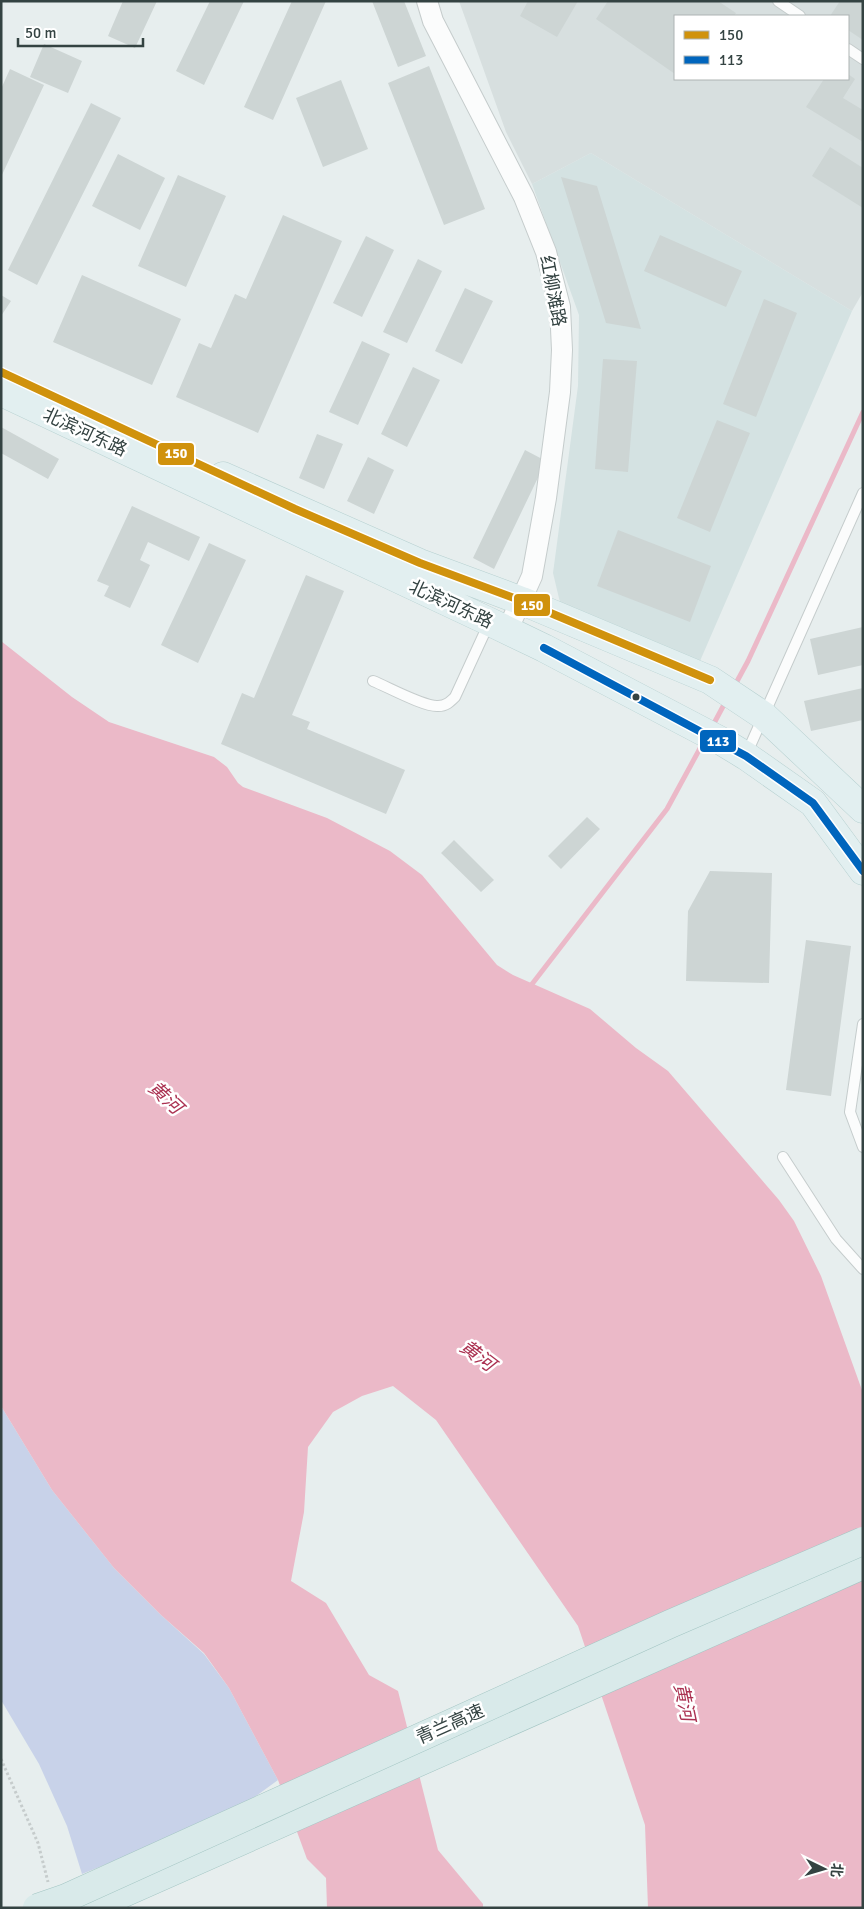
<svg xmlns="http://www.w3.org/2000/svg" width="864" height="1909" viewBox="0 0 864 1909" font-family="Signika,'Noto Sans SC',sans-serif">
	<style>
		.residential { fill: #d4e2e2 }
		.industrial { fill: #d7dfdf; fill-rule: evenodd }
		.green { fill: #c8d2e9 }
		.water { fill: #ebb9c8 }
		.lines { fill: none; stroke-linecap: round; stroke-linejoin: round }
		.stream { stroke: #ebb9c8; stroke-width: 5 }
		.building { fill: #cdd5d4 }
		.service-casing { stroke: #c5cccc; stroke-width: 12 }
		.minor-casing { stroke: #c5cccc; stroke-width: 22 }
		.primary-casing { stroke: #b6d0d0; stroke-width: 29 }
		.motorway-casing { stroke: #a3c5c3; stroke-width: 29 }
		.path { stroke: #c6cccc; stroke-width: 3; stroke-dasharray: 2.5 2.5; stroke-linecap: butt }
		.service { stroke: #fbfcfc; stroke-width: 10 }
		.minor { stroke: #fbfcfc; stroke-width: 20 }
		.primary { stroke: #e2eff0; stroke-width: 28 }
		.motorway { stroke: #d9eaea; stroke-width: 28 }
		.motorway-bridge-casing { stroke: #a3c5c3; stroke-width: 29; stroke-linecap: butt }
		.motorway-bridge { stroke: #d9eaea; stroke-width: 28 }
		.bus-1-casing { stroke: #fff; stroke-width: 11 }
		.bus-2-casing { stroke: #fff; stroke-width: 11 }
		.bus-1 { stroke: #d0920d; stroke-width: 8 }
		.bus-2 { stroke: #0065bd; stroke-width: 8 }
		.bus-dot { fill: #344342; stroke: #fff; stroke-width: 2 }
		.labels { text-anchor: middle; stroke-width: 5; stroke-linejoin: round; paint-order: stroke }
		.street-label { font-size: 18px; fill: #344342; stroke: #fff }
		.water-label { font-size: 19px; font-style: italic; fill: #ab3252; stroke: #fff }
		.line-badge { stroke: #fff; stroke-width: 2 }
		.badge-label { font-size: 14px; text-anchor: middle; font-weight: bold; fill: #fff }
	</style>
	<rect width="100%" height="100%" fill="#e7eeee"/>
	<!-- residential -->
	<path class="residential" d="M591,153L852,311L690,684L568,636L553,573L578,386L579,315L532,184Z"/>
	<!-- industrial -->
	<path class="industrial" d="M459,1H863V292L852,311L591,153L532,184L506,132ZM675,16H848V79H675Z"/>
	<!-- green -->
	<path class="green" d="M1,1406L52,1490L114,1568L161,1615L204,1654L229,1688L278,1780L234,1812L82,1874L67,1826L39,1764L1,1700Z"/>
	<!-- water -->
	<path class="water" d="M1,641L72,697L109,722L214,757L227,767L238,783L243,787L327,818L390,851L422,875L497,965L513,975L590,1009L636,1048L668,1071L779,1200L794,1221L821,1276L863,1393V1908H648L645,1825L578,1626L436,1420L393,1386L362,1396L333,1412L308,1447L304,1512L291,1581L326,1603L369,1675L398,1691L438,1850L483,1904V1908H327L326,1878L307,1859L278,1780L229,1688L204,1653L161,1615L114,1568L52,1490L1,1406Z"/>
	<g class="lines">
		<!-- stream -->
		<path class="stream" d="M735,685L748,661L863,412
			M712,727L727,699
			M529,988L667,809L704,741"/>
	</g>
	<!-- building -->
	<path class="building" d="M123,1H157L135,48L108,36Z
		M210,1H244L204,85L176,71Z
		M292,1H326L273,120L244,107Z
		M372,1H404L426,56L398,67Z
		M528,1H578L557,37L520,16Z
		M608,1H718L736,13L734,16H675V74L596,19Z
		M840,1H863V40L848,30V16H830Z
		M44,44L82,61L68,93L30,77Z
		M429,66L485,209L444,225L388,83Z
		M10,69L44,85L1,177V89Z
		M848,74L855,79L843,98L863,110V142L806,107L824,79H848Z
		M341,80L368,149L323,167L296,98Z
		M91,103L121,118L37,285L8,270Z
		M830,147L863,168V208L812,176Z
		M118,154L165,178L140,230L92,206Z
		M178,175L226,196L186,287L138,266Z
		M561,177L597,186L641,329L606,323Z
		M283,215L342,241L258,433L176,397L199,343L211,348L235,294L246,299Z
		M660,235L742,271L726,307L644,271Z
		M366,236L394,250L362,317L333,303Z
		M418,259L442,271L407,343L383,332Z
		M82,275L181,319L152,385L53,342Z
		M465,288L493,301L462,364L435,351Z
		M1,295L11,301L1,316Z
		M764,299L797,313L756,417L723,404Z
		M362,341L390,354L358,425L329,412Z
		M603,359L637,361L628,472L595,469Z
		M413,367L440,380L407,447L381,434Z
		M717,420L750,433L710,532L677,518Z
		M1,427L59,459L48,479L1,453Z
		M317,434L343,444L324,489L299,478Z
		M525,450L546,461L494,569L473,558Z
		M368,457L394,470L374,514L347,501Z
		M132,506L200,537L189,561L148,542L140,560L150,565L130,608L104,596L109,586L97,581Z
		M618,530L711,566L690,622L597,586Z
		M209,543L246,560L198,663L161,645Z
		M306,575L344,591L292,715L310,722L307,729L405,770L386,814L221,744L242,693L254,698Z
		M863,627V665L818,675L810,639Z
		M863,688V720L811,731L804,701Z
		M587,817L600,829L561,869L548,856Z
		M454,840L494,880L481,892L441,853Z
		M710,871L772,873L769,983L686,981L688,911Z
		M806,940L851,946L831,1096L786,1090Z"/>
	<g class="lines">
		<!-- service casing -->
		<g class="service-casing">
			<path id="service" d="M778,1L800,16
				M848,49L863,59
				M373,681C388,687 424,707 438,706C446,706 450,702 455,697L489,623
				M746,755L863,493
				M863,1024L850,1112L863,1147
				M783,1157L836,1239L863,1269"/>
		</g>
		<!-- minor casing -->
		<g class="minor-casing">
			<path id="minor" d="M427,1L433,21L524,197L546,252L560,307L562,350L560,392L546,498L532,576L507,631"/>
		</g>
		<!-- primary casing -->
		<g class="primary-casing">
			<path id="primary" d="M1,392L490,622L544,648L723,742L746,756L813,803L863,871
				M223,476L420,563L522,601L710,680L764,716L863,809"/>
		</g>
		<!-- motorway casing -->
		<g class="motorway-casing">
			<path id="motorway" d="M90,1908L863,1565"/>
		</g>
		<!-- path -->
		<path class="path" d="M1,1759L38,1843L48,1882"/>
		<!-- service -->
		<use href="#service" class="service"/>
		<!-- minor -->
		<use href="#minor" class="minor"/>
		<!-- primary -->
		<use href="#primary" class="primary"/>
		<!-- motorway -->
		<use href="#motorway" class="motorway"/>
		<!-- motorway-bridge casing -->
		<g class="motorway-bridge-casing">
			<path id="motorway-bridge" d="M37,1908L66,1898L670,1624L863,1541"/>
		</g>
		<!-- motorway-bridge -->
		<use href="#motorway-bridge" class="motorway-bridge"/>
		<!-- bus-1 casing -->
		<g class="bus-1-casing">
			<path id="bus-1" d="M1,372L295,509L420,563L522,601L710,680"/>
		</g>
		<!-- bus-2 casing -->
		<g class="bus-2-casing">
			<path id="bus-2" d="M544,648L746,756L813,803L863,871"/>
		</g>
		<!-- bus-1 -->
		<use href="#bus-1" class="bus-1"/>
		<!-- bus-2 -->
		<use href="#bus-2" class="bus-2"/>
	</g>
	<!-- markers -->
	<circle class="bus-dot" cx="636" cy="697" r="4.5"/>
	<g class="labels">
		<!-- street labels -->
		<g class="street-label">
			<text transform="translate(553 291) rotate(79)" y="6">红柳滩路</text>
			<text transform="translate(85 432) rotate(25)" y="6">北滨河东路</text>
			<text transform="translate(451 604) rotate(25)" y="6">北滨河东路</text>
			<text transform="translate(450 1724) rotate(-24)" y="6">青兰高速</text>
		</g>
		<!-- water labels -->
		<g class="water-label">
			<text transform="translate(166 1097) rotate(43)" y="7">黄河</text>
			<text transform="translate(478 1355) rotate(37)" y="7">黄河</text>
			<text transform="translate(685 1702) rotate(78)" y="7">黄河</text>
		</g>
	</g>
	<g class="line-badge">
		<rect x="157" y="442" width="38" height="24" rx="5" fill="#d0920d"/>
		<rect x="513" y="593" width="38" height="24" rx="5" fill="#d0920d"/>
		<rect x="699" y="729" width="38" height="24" rx="5" fill="#0065bd"/>
	</g>
	<g class="badge-label">
		<text x="176" y="458">150</text>
		<text x="532" y="610">150</text>
		<text x="718" y="746">113</text>
	</g>
	<!-- border -->
	<rect width="864" height="1909" fill="none" stroke="#344342" stroke-width="5"/>
	<!-- legend -->
	<rect x="674" y="15" width="175" height="65" fill="#ffffff" stroke="#aeb4b3"/>
	<rect x="684" y="31" width="25" height="8" fill="#d0920d" stroke="#aeb4b3"/>
	<text x="719" y="40" font-size="15" fill="#344342">150</text>
	<rect x="684" y="56" width="25" height="8" fill="#0065bd" stroke="#aeb4b3"/>
	<text x="719" y="65" font-size="15" fill="#344342">113</text>
	<!-- north arrow -->
	<g transform="translate(824 1869) rotate(95)" stroke="#ffffff" stroke-width="4" paint-order="stroke">
	<path d="M0-4L9 19L0 12L-9 19Z" fill="#344342"/>
	<text y="-8" font-size="14" font-weight="bold" text-anchor="middle" fill="#344342">北</text>
	</g>
	<!-- scale -->
	<path d="M18 38v8h125v-8" fill="none" stroke="#344342" stroke-width="2.5"/>
	<text x="25" y="38" font-size="15" fill="#344342" stroke="#ffffff" stroke-width="4" paint-order="stroke">50 m</text>
</svg>
